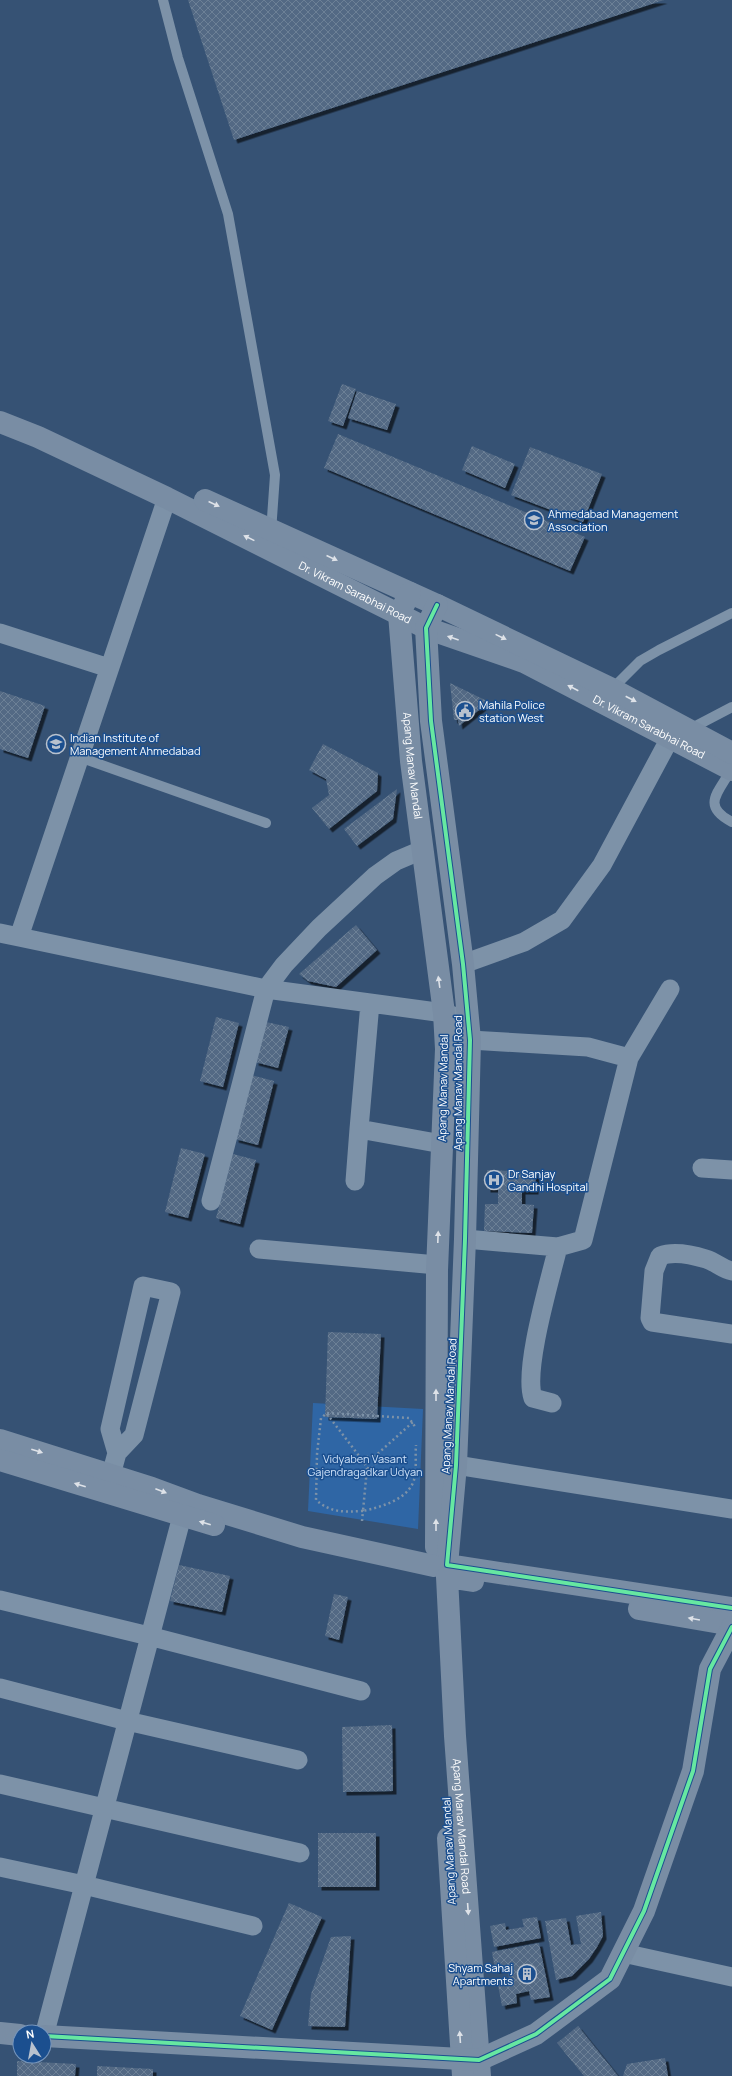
<svg xmlns="http://www.w3.org/2000/svg" width="732" height="2076" viewBox="0 0 732 2076" font-family="Manrope,sans-serif">
	<style>
		.park { fill: #2f66a5 }
		.building { fill: url(#building-cross-hatch); filter: url(#shadow) }
		.lines { fill: none; stroke-linecap: round; stroke-linejoin: round }
		.path { stroke: #7d92a8; stroke-width: 2.5; stroke-dasharray: 2 3; stroke-linecap: butt }
		.lane { stroke: #7d92a8; stroke-width: 10 }
		.street { stroke: #7d92a8; stroke-width: 19 }
		.secondary { stroke: #798da4; stroke-width: 22 }
		.cycleway-casing { stroke: #1b4f8f; stroke-width: 6 }
		.cycleway { stroke: #66e7a1; stroke-width: 4 }
		.oneway { fill: #dee2e8 }
		.labels { text-anchor: middle; stroke-width: 3; stroke-linejoin: round; paint-order: stroke }
		.poi-label { font-size: 11px; fill: #fff; stroke: #1b4f8f; text-anchor: start }
		.street-label { font-size: 11px; fill: #fff; stroke: #1b4f8f }
		.park-label { font-size: 11px; fill: #cfe3fa; stroke: #1b4f8f }
	</style>
	<defs>
		<pattern id="building-cross-hatch" width="8" height="8" patternUnits="userSpaceOnUse"><rect width="8" height="8" fill="#526984"/><path d="M0 0l8 8M0 8l8-8" fill="none" stroke="#6c8096"/></pattern>
		<filter id="shadow"><feDropShadow dx="3.5" dy="3.5" stdDeviation="0" flood-color="#0009"/></filter>
	</defs>
	<rect width="100%" height="100%" fill="#365274"/>
	<!-- park -->
	<path class="park" d="M313,1403L423,1409L418,1529L308,1511Z"/>
	<!-- building -->
	<path class="building" d="M188,0H664L234,140Z
		M342,384L356,389L343,426L328,421Z
		M357,391L396,404L387,430L348,418Z
		M338,434L585,537L570,571L324,468Z
		M472,446L515,464L505,488L462,470Z
		M530,447L602,474L583,522L511,495Z
		M450,683L489,702L459,726L458,720H454Z
		M0,691L45,706L28,758L0,749Z
		M323,744L378,773L377,791L329,829L312,808L329,795L326,779L309,770Z
		M397,789L393,819L357,846L344,829Z
		M356,925L377,950L336,987L308,981L299,974Z
		M216,1017L239,1023L223,1087L200,1081Z
		M266,1022L289,1027L278,1068L255,1062Z
		M251,1075L274,1081L258,1145L235,1139Z
		M181,1148L205,1154L188,1218L165,1212Z
		M233,1154L256,1160L240,1224L216,1218Z
		M487,1170L536,1172L535,1191H522V1204L534,1205L532,1233L484,1231L485,1204H498V1189H487Z
		M328,1332L381,1334L377,1419L325,1417Z
		M179,1565L230,1576L222,1612L170,1601Z
		M334,1594L348,1597L339,1640L325,1636Z
		M392,1725L393,1791L343,1792L342,1727Z
		M318,1833H376V1887H318Z
		M289,1903L322,1917L272,2030L240,2016Z
		M601,1912L603,1936L597,1947L589,1959L572,1976L556,1980L545,1921L566,1918L571,1945L581,1944L576,1916Z
		M537,1917L541,1938L494,1947L490,1926L505,1923L506,1930L524,1927L522,1919Z
		M351,1936L345,2027L308,2026L311,1994L331,1937Z
		M539,1943L550,1997L531,2000L529,1991L516,1994L517,2003L502,2006L497,1980L509,1978L507,1968L495,1970L492,1952Z
		M578,2026L618,2076H584L557,2043Z
		M665,2058L668,2076H623L627,2064Z
		M17,2061L76,2064L75,2076H17Z
		M97,2066L153,2069V2076H97Z"/>
	<g class="lines">
		<!-- path -->
		<path class="path" d="M327,1414L363,1461
			M374,1457L413,1422
			M367,1468L371,1469L376,1463L373,1456L369,1455L363,1461L367,1468L363,1511C380,1507 408,1500 414,1480C417,1470 415,1456 416,1445
			M362,1521L363,1511C344,1512 331,1513 316,1500L317,1454L321,1418L327,1413L409,1418L416,1428"/>
		<!-- lane -->
		<path class="lane" d="M163,0L178,58L228,214L275,475L271,532
			M612,689L640,661L659,650L732,613
			M690,729L732,707
			M79,757L266,823
			M731,770C718,793 701,806 732,822"/>
		<!-- street -->
		<path class="street" d="M167,498L19,937L266,989L444,1013L457,1017
			M0,633L109,668
			M0,933L19,937
			M463,964L524,942L562,920L602,865L670,738
			M470,1040L588,1047L629,1058
			M359,1129L370,1003
			M702,1168L732,1170
			M355,1181L359,1129L442,1144
			M211,1201L266,989L284,965L319,928L375,876L396,861L422,850
			M465,1239L558,1247C550,1280 523,1370 533,1398L552,1403
			M558,1247L583,1240L629,1058L670,989
			M259,1249L437,1265
			M732,1271C722,1269 716,1262 706,1259C693,1255 673,1251 660,1256L654,1271L650,1318L652,1322L732,1334
			M456,1465L732,1509
			M111,1475L117,1453L110,1429L143,1286L171,1292L134,1435L117,1453
			M0,1600L149,1636L361,1691
			M0,1688L127,1721L298,1760
			M0,1784L300,1853
			M0,1867L84,1885L253,1926
			M623,1953L732,1977
			M44,2036L186,1501"/>
		<!-- secondary -->
		<g class="secondary">
			<path id="s1" d="M0,422L38,437L167,498L426,628L524,662L732,770"/>
			<path d="M205,500L437,605L612,689L732,753"/>
			<path id="s2" d="M410,593L399,614L411,761L444,1013L446,1049L437,1270L436,1547"/>
			<path d="M437,605L426,628L431,721L463,964L470,1040L465,1239L456,1465L447,1565L732,1608"/>
			<path d="M0,1440L152,1488L198,1505L302,1537L434,1566"/>
			<path d="M0,1460L214,1525"/>
			<path id="s3" d="M473,1581L447,1577L455,1736L480,2076"/>
			<path d="M639,1609L732,1625"/>
			<path d="M448,1838L463,2076"/>
			<path d="M0,2033L20,2035"/>
			<path d="M44,2036L479,2060L536,2034L610,1979L644,1911L693,1771L710,1669L732,1627"/>
		</g>
		<!-- cycleway casing -->
		<g class="cycleway-casing">
			<path id="cycleway" d="M437,605L426,628L431,721L463,964L470,1040L465,1239L456,1465L447,1565L732,1608
				M44,2036L479,2060L536,2034L610,1979L644,1911L693,1771L710,1669L732,1627"/>
		</g>
		<!-- cycleway -->
		<use href="#cycleway" class="cycleway"/>
	</g>
	<!-- one-way arrows -->
	<defs><path id="oneway-solid" d="M-6-.8H1V-3.2L6.5 0L1 3.2V.8H-6Z"/></defs>
	<g class="oneway">
		<use href="#oneway-solid" transform="translate(214 504) rotate(25)"/>
		<use href="#oneway-solid" transform="translate(249 538) rotate(-154)"/>
		<use href="#oneway-solid" transform="translate(332 558) rotate(24)"/>
		<use href="#oneway-solid" transform="translate(501 637) rotate(26)"/>
		<use href="#oneway-solid" transform="translate(453 638) rotate(-161)"/>
		<use href="#oneway-solid" transform="translate(573 688) rotate(-153)"/>
		<use href="#oneway-solid" transform="translate(631 699) rotate(27)"/>
		<use href="#oneway-solid" transform="translate(439 982) rotate(-98)"/>
		<use href="#oneway-solid" transform="translate(438 1237) rotate(-88)"/>
		<use href="#oneway-solid" transform="translate(436 1395) rotate(-90)"/>
		<use href="#oneway-solid" transform="translate(37 1451) rotate(18)"/>
		<use href="#oneway-solid" transform="translate(80 1485) rotate(-163)"/>
		<use href="#oneway-solid" transform="translate(161 1491) rotate(21)"/>
		<use href="#oneway-solid" transform="translate(205 1523) rotate(-164)"/>
		<use href="#oneway-solid" transform="translate(436 1525) rotate(-90)"/>
		<use href="#oneway-solid" transform="translate(694 1619) rotate(-170)"/>
		<use href="#oneway-solid" transform="translate(468 1909) rotate(86)"/>
		<use href="#oneway-solid" transform="translate(460 2037) rotate(-94)"/>
	</g>
	<!-- icons -->
	<defs>
		<g id="school-ring" transform="scale(1)"><circle r="9.5" fill="#1b4f8f" stroke="#b9c2ce" stroke-width="1.5"/><path d="M0-5L7-2L0 1L-7-2ZM-4 1L0 2.5L4 1V4Q0 6-4 4Z" fill="#b9c2ce"/></g>
		<g id="civic-ring" transform="scale(1)"><circle r="9.5" fill="#1b4f8f" stroke="#b9c2ce" stroke-width="1.5"/><path d="M-.6-6.5H3V-4.5H.6V-3L4-1V1h2V6H-6V1h2V-1L-.6-3ZM-1.2 2.5V6h2.4V2.5Z" fill="#b9c2ce"/></g>
		<g id="university-ring" transform="scale(1)"><circle r="9.5" fill="#1b4f8f" stroke="#b9c2ce" stroke-width="1.5"/><path d="M0-5L7-2L0 1L-7-2ZM-4 1L0 2.5L4 1V4Q0 6-4 4Z" fill="#b9c2ce"/></g>
		<g id="hospital-ring" transform="scale(1)"><circle r="9.5" fill="#1b4f8f" stroke="#b9c2ce" stroke-width="1.5"/><path d="M-5-5h3v3.5h4V-5h3V5h-3V1.5h-4V5h-3Z" fill="#b9c2ce"/></g>
		<g id="building-ring" transform="scale(1)"><circle r="9.5" fill="#1b4f8f" stroke="#b9c2ce" stroke-width="1.5"/><path d="M-4-6H4V6H1V3H-1V6H-4ZM-2.5-4.3h1.7v1.8h-1.7ZM.8-4.3h1.7v1.8H.8ZM-2.5-1h1.7V.8h-1.7ZM.8-1h1.7V.8H.8Z" fill="#b9c2ce"/></g>
	</defs>
	<g fill-rule="evenodd">
		<use href="#school-ring" x="534" y="520"/>
		<use href="#civic-ring" x="465" y="711"/>
		<use href="#university-ring" x="56" y="744"/>
		<use href="#hospital-ring" x="494" y="1180"/>
		<use href="#building-ring" x="527" y="1974"/>
	</g>
	<g class="labels">
		<!-- poi labels -->
		<g class="poi-label">
			<text x="548" y="518">Ahmedabad Management<tspan x="548" dy="13">Association</tspan></text>
			<text x="479" y="709">Mahila Police<tspan x="479" dy="13">station West</tspan></text>
			<text x="70" y="742">Indian Institute of<tspan x="70" dy="13">Management Ahmedabad</tspan></text>
			<text x="508" y="1178">Dr Sanjay<tspan x="508" dy="13">Gandhi Hospital</tspan></text>
			<text x="513" y="1972" text-anchor="end">Shyam Sahaj<tspan x="513" dy="13">Apartments</tspan></text>
		</g>
		<!-- street labels -->
		<g class="street-label">
			<text dy="4" stroke="none"><textPath href="#s1" startOffset="394">Dr. Vikram Sarabhai Road</textPath></text>
			<text dy="4" stroke="none"><textPath href="#s1" startOffset="718">Dr. Vikram Sarabhai Road</textPath></text>
			<text dy="4" stroke="none"><textPath href="#s2" startOffset="176">Apang Manav Mandal</textPath></text>
			<text transform="translate(458 1083) rotate(-90)" y="4">Apang Manav Mandal Road</text>
			<text transform="translate(443 1088) rotate(-89)" y="4">Apang Manav Mandal</text>
			<text transform="translate(449 1406) rotate(-87)" y="4">Apang Manav Mandal Road</text>
			<text dy="4" stroke="none"><textPath href="#s3" startOffset="276">Apang Manav Mandal Road</textPath></text>
			<text transform="translate(449 1851) rotate(-93)" y="4">Apang Manav Mandal</text>
		</g>
		<!-- park labels -->
		<g class="park-label">
			<text x="365" y="1463">Vidyaben Vasant<tspan x="365" dy="13">Gajendragadkar Udyan</tspan></text>
		</g>
	</g>
	<!-- north arrow -->
	<g transform="translate(32 2044) rotate(349)"><circle r="19" fill="#1b4f8f" stroke="#7695bc"/>
	<path d="M0-3L7 15L0 10L-7 15Z" fill="#b9c2ce"/>
	<text y="-6" font-size="11" font-weight="bold" text-anchor="middle" fill="#ffffff">N</text>
	</g>
</svg>
